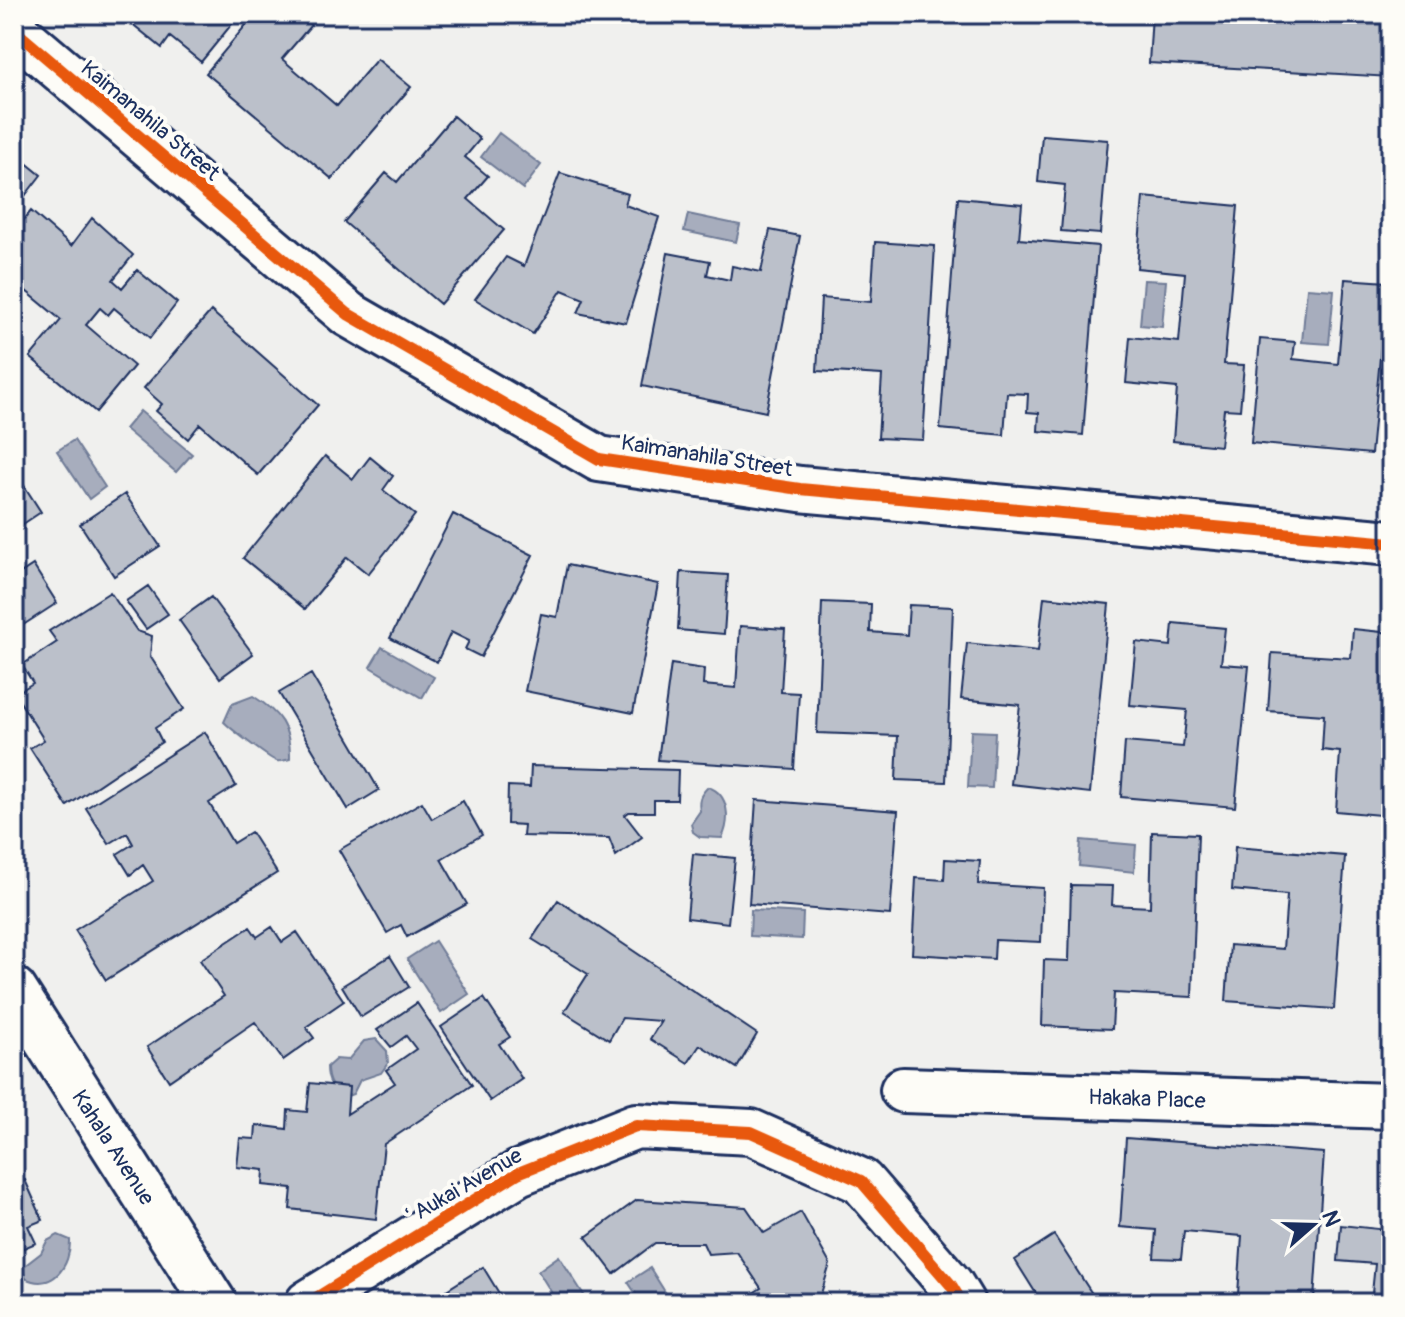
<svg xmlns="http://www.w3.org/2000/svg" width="1405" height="1317" viewBox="0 0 1405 1317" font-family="Pangolin,sans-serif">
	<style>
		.water { fill: #a7adbd; stroke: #6f7b97; stroke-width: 2 }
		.building { fill: #bbc0ca; stroke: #1b2f5e; stroke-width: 2 }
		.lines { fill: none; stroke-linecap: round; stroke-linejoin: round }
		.minor-casing { stroke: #1b2f5e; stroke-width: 50 }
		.minor { stroke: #fdfcf7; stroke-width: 44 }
		.cycleway-casing { stroke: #fdfcf7; stroke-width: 17 }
		.cycleway { stroke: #e8590c; stroke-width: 12 }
		.labels { text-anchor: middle; stroke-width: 8; stroke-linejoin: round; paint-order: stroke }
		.street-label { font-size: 22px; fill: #1b2f5e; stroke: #fdfcf7 }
	</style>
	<rect width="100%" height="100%" fill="#f0f0ee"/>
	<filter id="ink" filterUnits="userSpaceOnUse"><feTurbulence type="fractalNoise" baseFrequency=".0125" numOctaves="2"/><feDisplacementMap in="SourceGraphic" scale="16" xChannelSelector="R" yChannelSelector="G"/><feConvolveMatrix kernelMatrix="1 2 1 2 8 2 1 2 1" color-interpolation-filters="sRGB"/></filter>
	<g filter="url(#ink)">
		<!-- water -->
		<path class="water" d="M499,133L541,165L523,189L481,157Z
			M688,214L740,225L736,242L684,231Z
			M1144,280L1166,281L1162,327L1140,325Z
			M1307,288L1334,290L1329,344L1302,342Z
			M140,411L192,454L176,472L125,429Z
			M74,440L105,487L89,499L57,451Z
			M382,647L434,677L422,698L370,667Z
			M253,696C279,712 291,728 290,759C286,760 282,762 277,761C272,761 230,728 224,722L232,704Z
			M971,731L995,732L992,788L968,787Z
			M708,787C730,794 730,821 722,838L700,837L693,832L691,824L700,811C698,800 700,795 708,787Z
			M1081,840L1136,845L1134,872L1079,866Z
			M751,910L803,913L802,939L750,936Z
			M435,941L469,994L441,1013L407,959Z
			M376,1039L387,1051L388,1063L381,1073L360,1080L353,1094L345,1097C332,1089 327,1082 327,1067L336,1059L348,1060L364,1041Z
			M58,1235L70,1240C71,1266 52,1292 25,1278L23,1267L41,1253L47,1241Z
			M559,1256L589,1303H558L538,1271Z
			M650,1268L672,1303H673H642L628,1282Z"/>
		<!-- building -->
		<path class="building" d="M136,14H240L201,62L170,37L162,48L130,22Z
			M255,14H298L311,25L282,59L337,106L377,59L411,87L332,179L206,73Z
			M1152,14H1391V77L1149,63Z
			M453,116L480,139L465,157L488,176L468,199L504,230L440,304L344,222L386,173L397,182Z
			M1042,135L1108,140L1100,234L1061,231L1065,185L1038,182Z
			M14,153L41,175L14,210Z
			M560,173L628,194L625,205L659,217L626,323L578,313L584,299L562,290L533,334L475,299L506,257L524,266Z
			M1143,197L1238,206L1224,364L1244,365L1240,410L1224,409L1220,446L1173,441L1177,388L1126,383L1130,337L1179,342L1185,273L1137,268Z
			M958,198L1022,204L1019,239L1098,246L1083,435L1038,431L1039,413L1027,412L1028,394L1007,393L1004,435L940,429Z
			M31,211L71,246L92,218L133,255L113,280L122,288L137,270L177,303L150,338L114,308L108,315L100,308L86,325L134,366L96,412L30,357L61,320L14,281V232Z
			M770,230L800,236L766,412L642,386L668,253L710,261L707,275L730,280L732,266L761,272Z
			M875,242L935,246L923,440L878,438L882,375L817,371L821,298L871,302Z
			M1345,279L1387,282L1371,454L1251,443L1260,339L1295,342L1293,359L1338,364Z
			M211,311L318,405L258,475L200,424L188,439L156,411L162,404L144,388Z
			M325,456L353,479L370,457L393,476L383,490L415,515L368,574L347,557L305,609L243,558Z
			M14,470L41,512L14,530Z
			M125,494L160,546L114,576L80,524Z
			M453,514L533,555L481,657L465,649L469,641L451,632L437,662L390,638Z
			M33,565L57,603L14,631V566L19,574Z
			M567,565L658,584L633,713L525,691L541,614L557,617Z
			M681,572L728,575L724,634L678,630Z
			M148,586L168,614L146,629L126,601Z
			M110,592L137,631L152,636L150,656L184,709L155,728L162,742L67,806L30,748L44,740L15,694L33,683L22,665L57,642L49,631Z
			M211,597L253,654L220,678L179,620Z
			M1044,597L1109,604L1090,793L1011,784L1020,705L961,699L967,643L1038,651Z
			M822,602L871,604L870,632L907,635L909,605L953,607L946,782L896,780L898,736L817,733Z
			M1173,623L1225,628L1221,664L1249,666L1235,807L1121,797L1125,742L1183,747L1187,710L1130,705L1136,642L1171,646Z
			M740,626L785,629L781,692L799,693L794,769L658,760L671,664L704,669L703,685L736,688Z
			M1353,629L1391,633V816L1336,811L1340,752L1322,750L1324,715L1268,711L1272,653L1351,658Z
			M311,674L379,790L348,809L279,693Z
			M205,732L236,786L209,803L233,843L251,832L277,873L106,980L75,930L153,881L143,865L130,875L117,854L133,844L127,833L109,844L86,808Z
			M531,766L678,770L677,800H654V812H629L625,815L642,837L616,856L609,838L523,836L524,825L507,824L508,786L530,787Z
			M756,800L898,811L890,915L749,904Z
			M463,801L482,835L441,859L467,904L407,937L401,925L387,933L339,850L422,802L432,819Z
			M1152,832L1198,834L1192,997L1114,993L1112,1029L1042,1026L1044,960L1069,961L1071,885L1113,886L1112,905L1150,907Z
			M1235,847L1345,856L1334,1009L1226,1001L1230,945L1283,949L1287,895L1232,890Z
			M693,854L735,858L728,923L687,918Z
			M945,859L980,861L978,884L1043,888L1041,942L995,940L994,959L912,954L916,878L944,880Z
			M558,900L757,1034L737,1068L700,1045L688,1063L650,1039L661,1021L622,1018L609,1040L564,1012L588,974L532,939Z
			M1391,900V966L1385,965Z
			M250,927L257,937L272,927L282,942L297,932L344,1001L306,1027L314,1038L283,1060L255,1022L169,1081L147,1047L224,996L200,960Z
			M390,956L409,987L361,1017L342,986Z
			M484,998L510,1037L499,1044L522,1079L490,1101L441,1027Z
			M417,1003L472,1085L384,1144L376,1219L290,1209L292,1188L263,1185L264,1170L237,1167L240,1138L255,1139L256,1125L287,1129L288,1110L307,1112L310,1083L349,1087L347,1114L395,1083L386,1070L416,1049L406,1036L391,1047L377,1030Z
			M1126,1138L1324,1153L1314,1300L1238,1294L1242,1236L1184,1231L1181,1259L1154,1258L1156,1230L1120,1227Z
			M25,1180L43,1220L28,1226L36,1243L14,1252V1184Z
			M1391,1193V1303H1371L1375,1264L1338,1261L1341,1225L1387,1230Z
			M637,1200L746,1207L764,1233L801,1212L830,1264L820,1297L812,1303H737L761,1288L737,1252L708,1254L703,1243H655L614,1274L586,1237Z
			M1054,1235L1098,1303H1042L1015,1260Z
			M483,1267L505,1303H426Z"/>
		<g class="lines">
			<!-- minor casing -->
			<g class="minor-casing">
				<path id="minor" d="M14,30L348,314L599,459L800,489L1391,543
					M14,990L214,1303
					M903,1090L1391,1106
					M308,1303L518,1173L636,1126L751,1132L861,1181L951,1285L962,1303"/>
			</g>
			<!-- minor -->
			<use href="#minor" class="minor"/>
			<!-- cycleway casing -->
			<g class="cycleway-casing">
				<path id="cycleway" d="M14,30L348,314L599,459L800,489L1391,543
					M308,1303L518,1173L636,1126L751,1132L861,1181L951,1285L962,1303"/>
			</g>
			<!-- cycleway -->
			<use href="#cycleway" class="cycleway"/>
		</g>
	</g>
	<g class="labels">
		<!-- street labels -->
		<g class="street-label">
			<text transform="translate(151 120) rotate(40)" y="8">Kaimanahila Street</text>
			<text transform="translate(707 455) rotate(9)" y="8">Kaimanahila Street</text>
			<text transform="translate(1147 1098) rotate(2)" y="8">Hakaka Place</text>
			<text transform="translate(114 1147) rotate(57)" y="8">Kahala Avenue</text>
			<text transform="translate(462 1186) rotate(-30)" y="8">ʻAukai Avenue</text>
		</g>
	</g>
	<!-- margin -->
	<rect width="1405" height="1317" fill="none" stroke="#fdfcf7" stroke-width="48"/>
	<rect x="24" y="24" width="1357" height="1269" fill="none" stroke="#1b2f5e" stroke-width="3" filter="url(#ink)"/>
	<!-- north arrow -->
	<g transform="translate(1313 1225) rotate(70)" stroke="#fdfcf7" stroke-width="6" paint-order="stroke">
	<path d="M0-6L14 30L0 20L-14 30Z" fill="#1b2f5e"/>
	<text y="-12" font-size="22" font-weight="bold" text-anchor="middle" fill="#1b2f5e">N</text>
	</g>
</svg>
